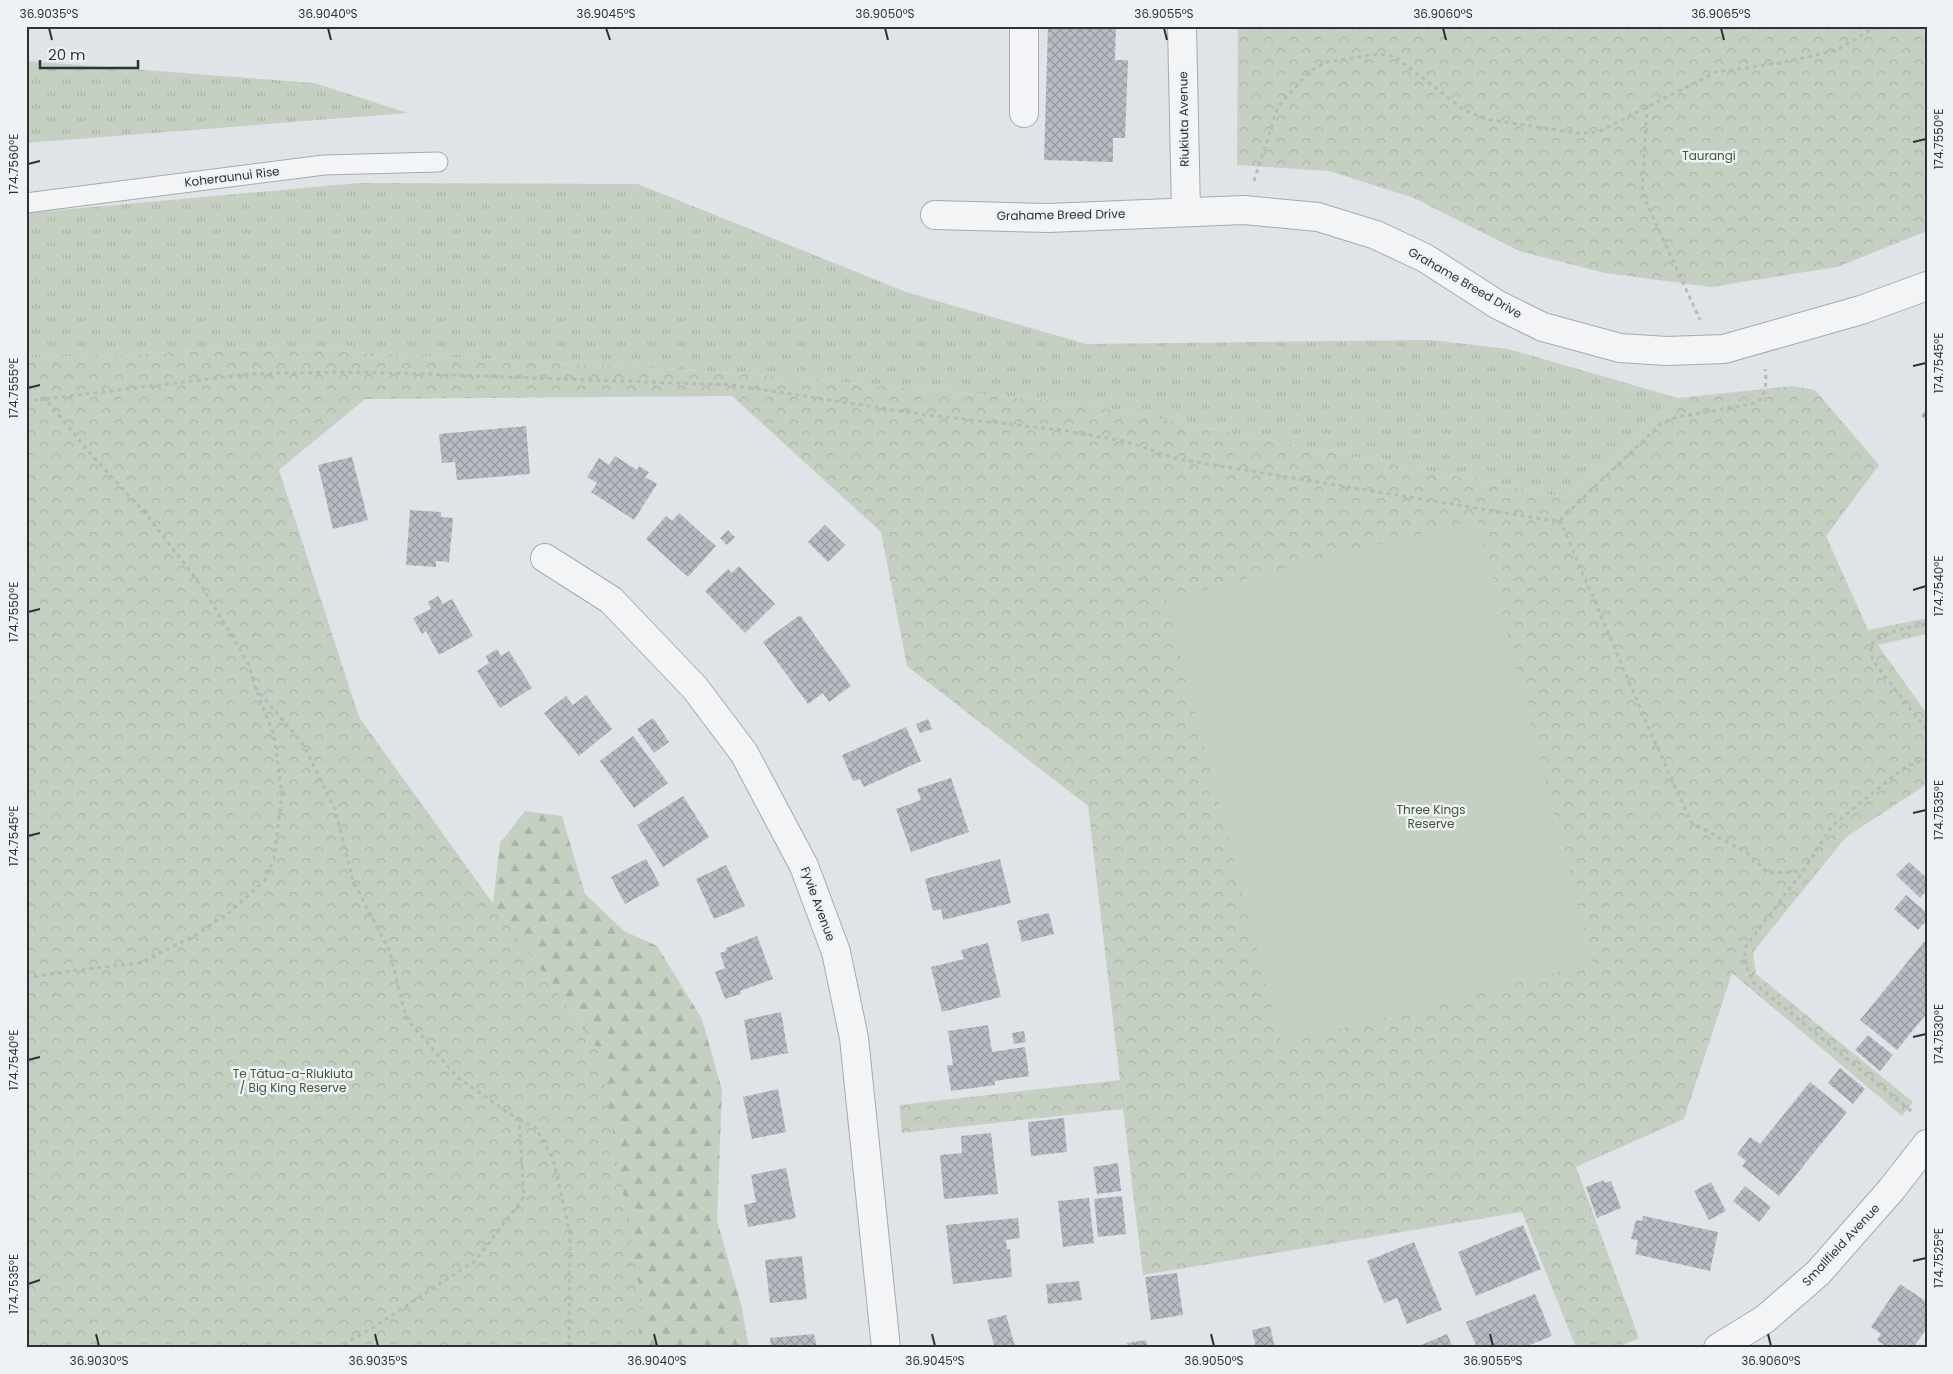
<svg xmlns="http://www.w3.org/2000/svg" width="1953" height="1374" viewBox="0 0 1953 1374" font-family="Poppins,sans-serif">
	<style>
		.grass { fill: url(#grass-tufts) }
		.forest { fill: url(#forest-firs) }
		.park { fill: url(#park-crowns) }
		.garden { fill: #c6d0c2 }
		.building { fill: url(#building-cross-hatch) }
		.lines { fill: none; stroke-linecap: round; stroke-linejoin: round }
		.service-casing { stroke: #a6aab0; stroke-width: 21 }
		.minor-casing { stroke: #a6aab0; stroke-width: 30 }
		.path { stroke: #b6babe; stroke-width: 3; stroke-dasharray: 4 4; stroke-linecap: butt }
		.service { stroke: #f2f4f6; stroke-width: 19 }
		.minor { stroke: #f2f4f6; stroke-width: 28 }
		.ticks { fill: none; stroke: #2a323c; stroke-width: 2 }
		.labels { text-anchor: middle; stroke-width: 5; stroke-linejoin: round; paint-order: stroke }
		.street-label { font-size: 12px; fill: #2a323c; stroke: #eff2f5 }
		.park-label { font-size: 12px; fill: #415639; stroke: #eff2f5 }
		.neatline { fill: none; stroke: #2a323c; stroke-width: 2 }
		.ticks-label { font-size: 12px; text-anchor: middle; fill: #2a323c }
	</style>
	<defs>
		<pattern id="grass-tufts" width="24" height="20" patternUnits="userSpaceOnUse" patternTransform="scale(1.25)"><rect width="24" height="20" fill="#c6d0c2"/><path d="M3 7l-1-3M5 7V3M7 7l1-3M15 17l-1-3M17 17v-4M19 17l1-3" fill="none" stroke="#aab3a8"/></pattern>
		<pattern id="forest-firs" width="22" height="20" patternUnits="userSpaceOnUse" patternTransform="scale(1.25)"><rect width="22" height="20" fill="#c6d0c2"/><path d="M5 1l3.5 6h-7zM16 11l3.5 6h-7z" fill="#aab3a8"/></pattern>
		<pattern id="park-crowns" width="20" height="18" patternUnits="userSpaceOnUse" patternTransform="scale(1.25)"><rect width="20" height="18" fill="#c6d0c2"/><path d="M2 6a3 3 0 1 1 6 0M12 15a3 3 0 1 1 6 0" fill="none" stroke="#aab3a8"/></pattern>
		<pattern id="building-cross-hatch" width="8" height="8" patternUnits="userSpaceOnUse" patternTransform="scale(1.25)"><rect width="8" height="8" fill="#b8bdc3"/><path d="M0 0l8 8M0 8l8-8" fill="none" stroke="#969aa0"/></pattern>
	</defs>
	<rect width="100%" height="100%" fill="#e0e3e7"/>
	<!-- grass -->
	<path class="grass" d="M26,61L314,83L408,113L26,143Z
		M359,183L638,184L906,292L1086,344L1431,340L1508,349L1678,398L1568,498L1078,403L737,373L281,348L26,358V213Z"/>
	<!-- forest -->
	<path class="forest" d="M525,811L562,816L585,894L624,931L657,946L702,1019L722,1090L717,1221L741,1304L749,1348H450L599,1051L493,904L500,843Z"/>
	<!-- park -->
	<path class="park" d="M1238,26H1927V231L1837,267L1711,287L1605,273L1519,251L1414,198L1329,171L1237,165Z
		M281,348L737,373L1078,403L1568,498L1678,398L1793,386L1815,390L1879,465L1826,536L1868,630L1927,618V634L1878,645L1927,714V784L1846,837L1753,952L1756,974L1913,1102L1902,1116L1732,973L1684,1119L1576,1167L1639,1338L1616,1348H1576L1522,1212L1143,1275L1123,1109L902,1133L899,1105L1120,1080L1088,806L907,666L881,532L732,396L365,399L279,470L359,717L599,1051L642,1304L637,1348H26V358Z"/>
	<!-- garden -->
	<path class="garden" d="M1477,519L1593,963L1282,1044L1166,600Z"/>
	<!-- building -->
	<path class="building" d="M1048,26H1116L1115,60H1128L1125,138H1113V162L1044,160Z
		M1927,409V420L1921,416Z
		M526,426L530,474L457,480L455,462L442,463L439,434Z
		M615,456L637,470L639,466L649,472L645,477L657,484L634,520L591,492L597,483L587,477L599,458L609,465Z
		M352,457L368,520L333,529L318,465Z
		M410,510L441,512V517L453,518L449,562L436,561V567L406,565Z
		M679,513L716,546L688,577L646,539L666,516L672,521Z
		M825,525L845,545L828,562L808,542Z
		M728,530L735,537L727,545L720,538Z
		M739,566L775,604L745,633L705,591L728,569L732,573Z
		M438,596L443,604L452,599L473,636L439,655L426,631L422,634L413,618L431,609L428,602Z
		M800,615L851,686L829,702L823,693L808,704L763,642Z
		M497,649L501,656L509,651L532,688L500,708L477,671L489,663L486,656Z
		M586,695L612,729L579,756L544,713L566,696L573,705Z
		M653,718L669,742L654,753L637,729Z
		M928,719L932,729L920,733L916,724Z
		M906,727L921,761L864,787L860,779L853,781L842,755Z
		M633,736L668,783L634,808L600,761Z
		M951,778L969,832L911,852L896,809L921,800L917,789Z
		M683,796L709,837L663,867L637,825Z
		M646,859L660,885L625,904L611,877Z
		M1000,859L1011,903L943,920L941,909L933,911L925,879Z
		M1909,862L1927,878V890L1920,898L1896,875Z
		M726,865L745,906L714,919L696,879Z
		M1906,895L1927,913V920L1918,930L1894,909Z
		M1049,913L1054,934L1022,942L1017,921Z
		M757,936L773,979L740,991L741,994L725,999L715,972L725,968L720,953L726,951V948Z
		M1927,938V1013L1897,1050L1860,1020Z
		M988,943L1001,997L942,1012L931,967L964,959L961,950Z
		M781,1012L788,1053L751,1060L744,1020Z
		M988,1025L992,1052L1025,1047L1029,1076L995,1081V1085L951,1091L947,1065H953L948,1031Z
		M1024,1031L1026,1042L1014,1044L1012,1033Z
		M1868,1035L1893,1055L1880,1071L1855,1050Z
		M1840,1068L1865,1089L1853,1104L1828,1083Z
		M1810,1082L1847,1112L1779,1196L1742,1166L1746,1161L1737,1154L1750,1137L1760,1144Z
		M778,1089L786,1132L752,1139L743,1097Z
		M1064,1118L1067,1152L1031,1156L1028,1122Z
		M991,1133L998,1194L944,1199L940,1155L962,1153L961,1136Z
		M1118,1163L1121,1191L1097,1194L1093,1167Z
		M786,1168L796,1218L748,1227L744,1205L756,1202L751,1175Z
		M1604,1180L1605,1183L1611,1181L1621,1208L1597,1218L1586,1187Z
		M1711,1182L1726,1211L1709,1220L1694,1191Z
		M1745,1186L1771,1207L1759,1222L1733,1201Z
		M1122,1196L1126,1234L1098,1237L1094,1199Z
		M1089,1198L1094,1243L1063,1247L1058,1201Z
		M1643,1216L1718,1232L1710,1271L1635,1254L1638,1240L1631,1239L1636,1220L1642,1221Z
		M1018,1218L1020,1238L1006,1240L1007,1249H1010L1012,1277L953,1284L946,1225Z
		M1523,1225L1541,1269L1476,1296L1458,1252Z
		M1414,1242L1442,1310L1407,1324L1397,1298L1384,1303L1367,1261Z
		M802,1256L807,1299L770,1303L765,1260Z
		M1177,1273L1183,1315L1151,1320L1145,1277Z
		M1079,1281L1082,1300L1048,1304L1046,1284Z
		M1900,1284L1927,1302V1328L1913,1348H1888L1877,1340L1881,1334L1871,1327Z
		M1535,1294L1552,1336L1522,1348H1477L1466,1322Z
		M1006,1315L1015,1346L995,1348L987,1320Z
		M1270,1326L1275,1348H1256L1252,1330Z
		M814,1334L817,1348H771L770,1338Z
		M1447,1334L1453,1348H1414Z
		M1146,1340L1147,1348H1128L1127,1343Z"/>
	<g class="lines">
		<!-- service casing -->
		<g class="service-casing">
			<path id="service" d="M26,203L324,165L438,162"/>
		</g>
		<!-- minor casing -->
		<g class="minor-casing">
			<path id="minor" d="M1024,26V113
				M1182,26L1186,212
				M935,215L1048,218L1244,210L1318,217L1376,235L1425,258L1498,305L1543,327L1620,348L1667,351L1724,349L1861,310L1927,286
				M545,558L611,600L695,688L744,753L804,866L836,952L854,1038L886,1348
				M1718,1348L1765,1319L1818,1273L1891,1190L1927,1144"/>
		</g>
		<!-- path -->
		<path class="path" d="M1647,106L1642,193L1700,320
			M1254,181L1278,107L1309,72L1326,62L1378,54L1394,56L1464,110L1486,119L1577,133L1598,132L1716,72L1780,63L1837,50L1877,26
			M46,399L249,374L344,372L423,374L732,385L927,415L1061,430L1124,441L1178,459L1548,520H1560L1662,423L1677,417L1751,404C1754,403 1757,403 1759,401C1766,395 1767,377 1765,369
			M26,401L46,399L88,451L146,514L203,588L249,665L255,687L274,735L282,795L274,859L265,880L230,912L194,936L140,963L77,970L26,978
			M1560,520L1650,731L1691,822L1747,853L1768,873L1803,871
			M1927,624C1907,628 1885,630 1870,646L1873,661L1927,730
			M255,687L303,744L335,809L353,881L390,952L406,1018L457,1077L519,1120L524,1197L475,1261L369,1330L337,1348
			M1911,1111L1754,983L1744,962L1746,946L1803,871L1832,826L1906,766L1927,759
			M519,1120L535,1127L553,1158L570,1234L569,1348"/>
		<!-- service -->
		<use href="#service" class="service"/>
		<!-- minor -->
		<use href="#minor" class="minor"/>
	</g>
	<!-- ticks -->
	<path class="ticks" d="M49,28L52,40M328,28L331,40M606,28L610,40M885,28L888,40M1164,28L1167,40M1443,28L1446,40M1721,28L1724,40M1913,142L1926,139M28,164L40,161M1913,366L1926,363M28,388L40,385M1913,590L1926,586M28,612L40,609M1913,813L1926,810M28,836L40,833M1913,1037L1926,1034M28,1060L40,1057M1913,1261L1926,1258M28,1284L40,1280M96,1334L99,1346M375,1334L378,1346M654,1334L657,1346M932,1334L935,1346M1211,1334L1214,1346M1490,1334L1493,1346M1768,1334L1771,1346"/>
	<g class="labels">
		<!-- street labels -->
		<g class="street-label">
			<text transform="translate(1184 119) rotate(-91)" y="4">Riukiuta Avenue</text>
			<text transform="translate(232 177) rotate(-7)" y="4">Koheraunui Rise</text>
			<text transform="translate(1061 215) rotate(-1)" y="4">Grahame Breed Drive</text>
			<text transform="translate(1465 283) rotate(30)" y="4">Grahame Breed Drive</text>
			<text transform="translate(818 904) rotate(70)" y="4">Fyvie Avenue</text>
			<text transform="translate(1841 1245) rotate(-47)" y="4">Smallfield Avenue</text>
		</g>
		<!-- park labels -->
		<g class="park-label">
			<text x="1709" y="160">Taurangi</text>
			<text x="1431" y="814">Three Kings<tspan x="1431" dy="14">Reserve</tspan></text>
			<text x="293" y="1078">Te Tātua-a-Riukiuta<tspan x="293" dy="14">/ Big King Reserve</tspan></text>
		</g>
	</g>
	<!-- border -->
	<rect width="1953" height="1374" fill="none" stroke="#eff2f5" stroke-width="55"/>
	<!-- scale -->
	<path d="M40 60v8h98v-8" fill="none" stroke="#2a323c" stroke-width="2.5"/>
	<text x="48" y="60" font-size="15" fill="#2a323c" stroke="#eff2f5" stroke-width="4" paint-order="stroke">20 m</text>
	<rect x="28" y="28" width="1898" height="1318" class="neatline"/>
	<g class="ticks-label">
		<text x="49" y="18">36.9035°S</text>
		<text x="328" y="18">36.9040°S</text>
		<text x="606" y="18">36.9045°S</text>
		<text x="885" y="18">36.9050°S</text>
		<text x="1164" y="18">36.9055°S</text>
		<text x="1443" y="18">36.9060°S</text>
		<text x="1721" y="18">36.9065°S</text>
		<text transform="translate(1939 139) rotate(-90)" y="4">174.7550°E</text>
		<text transform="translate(14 164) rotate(-90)" y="4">174.7560°E</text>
		<text transform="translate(1939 363) rotate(-90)" y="4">174.7545°E</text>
		<text transform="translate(14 388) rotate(-90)" y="4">174.7555°E</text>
		<text transform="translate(1939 586) rotate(-90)" y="4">174.7540°E</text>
		<text transform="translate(14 612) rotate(-90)" y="4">174.7550°E</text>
		<text transform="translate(1939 810) rotate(-90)" y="4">174.7535°E</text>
		<text transform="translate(14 836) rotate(-90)" y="4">174.7545°E</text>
		<text transform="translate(1939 1034) rotate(-90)" y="4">174.7530°E</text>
		<text transform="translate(14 1060) rotate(-90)" y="4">174.7540°E</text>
		<text transform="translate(1939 1258) rotate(-90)" y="4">174.7525°E</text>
		<text transform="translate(14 1284) rotate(-90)" y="4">174.7535°E</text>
		<text x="99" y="1365">36.9030°S</text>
		<text x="378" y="1365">36.9035°S</text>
		<text x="657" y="1365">36.9040°S</text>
		<text x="935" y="1365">36.9045°S</text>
		<text x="1214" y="1365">36.9050°S</text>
		<text x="1493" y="1365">36.9055°S</text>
		<text x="1771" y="1365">36.9060°S</text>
	</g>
</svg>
